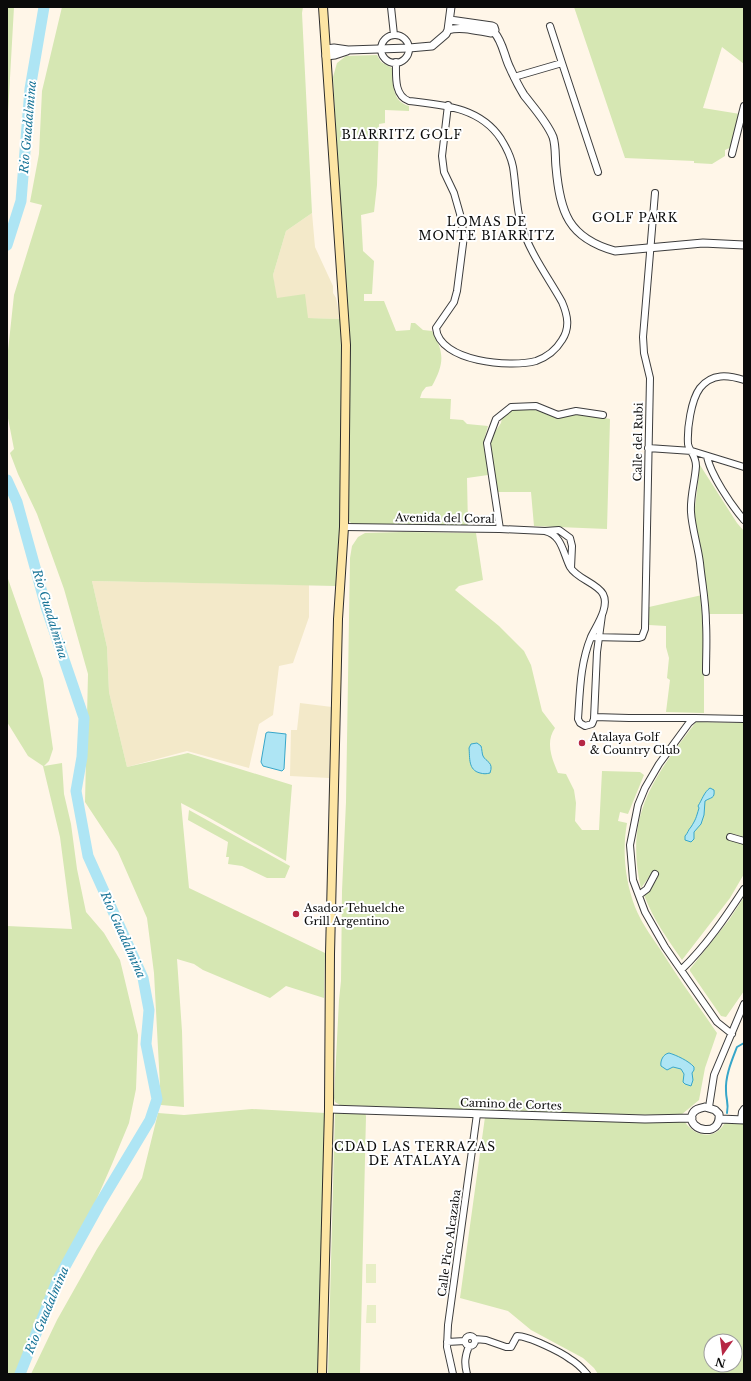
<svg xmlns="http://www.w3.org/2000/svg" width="751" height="1381" viewBox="0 0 751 1381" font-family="'Libre Baskerville',serif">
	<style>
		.farmland { fill: #f3e9c9 }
		.green { fill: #d6e7b3; fill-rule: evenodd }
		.pitch { fill: #e7eec5 }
		.water { fill: #aee5f4; stroke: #37a6c9 }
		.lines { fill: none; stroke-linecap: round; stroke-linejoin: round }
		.stream { stroke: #37a6c9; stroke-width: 2 }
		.river { stroke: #aee5f4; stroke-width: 11 }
		.minor-casing { stroke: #3d3d3d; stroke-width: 8 }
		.tertiary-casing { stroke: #3d3d3d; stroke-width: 9 }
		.secondary-casing { stroke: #2c2c2c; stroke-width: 10 }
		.minor { stroke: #fff; stroke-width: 6 }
		.tertiary { stroke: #fff; stroke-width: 7 }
		.secondary { stroke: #fde5a4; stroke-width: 8 }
		.poi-dot { fill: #b62744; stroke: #fff; stroke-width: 1.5 }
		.labels { text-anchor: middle; stroke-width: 4; stroke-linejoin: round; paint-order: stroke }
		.street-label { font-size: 11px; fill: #0a0a0a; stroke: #fff }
		.poi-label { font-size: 11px; fill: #0a0a0a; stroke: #fff; text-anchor: start }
		.water-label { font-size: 12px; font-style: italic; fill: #187497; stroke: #fff }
		.neighbourhood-label { font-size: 12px; letter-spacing: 1px; fill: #0a0a0a; stroke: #fff }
	</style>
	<rect width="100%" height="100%" fill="#fff6e8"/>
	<!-- farmland -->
	<path class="farmland" d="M312,213L315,247L333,286V293L336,298L340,319L307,318L276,298L273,275L286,231Z
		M92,581L309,585V617L293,663L279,666L273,715L259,724L249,768L187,751L127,767L109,692L107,647Z
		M300,703L332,707L329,778L290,776L291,730H297Z"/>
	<!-- green -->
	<path class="green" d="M7,7H14L7,131Z
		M62,7H303L302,13L312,213L286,231L273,275L277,298L305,294L308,318L340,319L343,398L339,540L336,586L92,581L107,647L109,692L127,767L188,753L292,785L286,861L206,816L181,803L189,888L325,953L324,998L286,986L270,998L203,970L194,964L177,959L182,1031L184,1107L161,1105L154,973L147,918L118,852L85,802L88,674L64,589L37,514L18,474L10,453L14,449L7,413V360L14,295L42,205L30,202L39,154L42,91Z
		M574,7H744V64L722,47L703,108L740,114L732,147L725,150V156L712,164L694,163V161L625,158Z
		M377,55L381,62L392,68C394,84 391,101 409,106V111L385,110V123L379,124L377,185L374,212L361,215L363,251L374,261L372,294H364V301H384L396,331L410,330L411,323H415L423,330L432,331C445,353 444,364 432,386L426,387L422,392L420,398L451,399L450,419L463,420L467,424L488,426L484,440L488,475L467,478L468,526L352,524L348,520L350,381L333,77L337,63L346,56Z
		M518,408H528L556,416L581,413L610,419L607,529L534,526L531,492H497L490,439L501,423L502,418L509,411Z
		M698,462L737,523L744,531V614H708L700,545L694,516L699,474Z
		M403,532L476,533L483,580L459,586L455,590L499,626L524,651L531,665L542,711L555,728C545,742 552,759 558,773L566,774L574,790L576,803L575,821L582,830H599L602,771L640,772L644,775L628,814L620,812L618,821L627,823C622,851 625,880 635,907C641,922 651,936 660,949C678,978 698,1005 717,1033L705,1068L699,1100L681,1115L583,1114L340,1105L335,1102L334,1098L339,1000L341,981L342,891L346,802L350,558L352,546L358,537L365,533Z
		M7,576L43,679L53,749L49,761L44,766L62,763L64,794L71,824L77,869L86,912L104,933L120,960L138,1035L136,1089L129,1123L112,1164L88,1219L51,1290L15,1374H7V926L72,929L60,837L43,766L28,756L7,722Z
		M702,595L704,629V713L666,712L670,680L667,678L669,658L666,647V626L649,625V607Z
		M696,722L744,723V837L734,834L727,839L744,844V874L730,898L682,960C667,938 654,921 644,895C650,890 656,882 659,874L652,873L641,888C624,815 654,777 696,722Z
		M189,810L290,866L285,878H267L242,866L228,864L229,857H226L228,842L188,820Z
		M744,897V991L726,1017L721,1016L690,971V969L729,920Z
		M252,1109L325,1113L318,1374H31L57,1320L97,1249L142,1178L158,1113L184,1115Z
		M335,1112L365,1113L366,1116L360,1374H328Z
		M485,1117L685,1122C692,1133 708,1140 719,1130C722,1128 723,1125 725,1123C730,1121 738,1122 744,1122V1374H598L594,1368L583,1358L531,1330L508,1311L460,1298ZM711,1341H735V1365H711Z"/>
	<!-- pitch -->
	<path class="pitch" d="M366,1264H376V1283H366Z
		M367,1305H376V1323H366Z"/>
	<!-- water -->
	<path class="water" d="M268,732L286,734L284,769L282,771L263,766L261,762L266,733Z
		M477,743L481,746C482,749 482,754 483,756C486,762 494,762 490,773C486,774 484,774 480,773C468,770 470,758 469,748L471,744Z
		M710,788L714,790C715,799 711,797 705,801L704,815L701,824L694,832V839L691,842L685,840V836C688,833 688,830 691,827C696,819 696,818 699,808L698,806C702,800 704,792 710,788Z
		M669,1053C676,1055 689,1061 694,1067V1070L692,1073L693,1080L691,1086L685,1084L683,1082L684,1074L681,1069L673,1067L667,1070L661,1066C660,1061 663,1054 669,1053Z"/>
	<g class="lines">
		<!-- stream -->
		<path class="stream" d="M727,1113C729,1102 726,1101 726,1091C725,1076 732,1060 737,1047L744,1043"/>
		<!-- river -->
		<path class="river" d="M7,245L21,201L30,89L44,7
			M7,480L17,502L46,607L84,718L82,757L76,791L88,856L143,978L149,1010L146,1044L157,1099L150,1120L99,1205L57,1281L20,1374"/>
		<!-- minor casing -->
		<g class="minor-casing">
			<path id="minor" d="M391,7L394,35
				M550,26L562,63
				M381 49a14 14 0 1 1 28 0a14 14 0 1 1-28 0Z
				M396,62C396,76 394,96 409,101C443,105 480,107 501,139C506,147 511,157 513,167C516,185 516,207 521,224C529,252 548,277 562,302C568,316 570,328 562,340C556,350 547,357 536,361C511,368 439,362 436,328L454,302L457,291L464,236L460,214L454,193L444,172L442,156L448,105
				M514,77L562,63L598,172
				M732,154L744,106
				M648,448L692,451L744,467
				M707,456C710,474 732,506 744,520
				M344,527L500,529L545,531L559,530L570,538L572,546L571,568
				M500,529L487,443L496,419L511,407L536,406L558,415L576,411L603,415
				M545,531C562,535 563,553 570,567C577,579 597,583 603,594C610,607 596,626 591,637C580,664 580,691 578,719L580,723L585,726L592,724L594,719L597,652L602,615
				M591,637L639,638L642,637L645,629L650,378L644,353L643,337L655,193
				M706,672C706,656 707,639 706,623C706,603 702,583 700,563C698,546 692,529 691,512C690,496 695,482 696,466C696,455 689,451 688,444C687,429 691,400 700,388C712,373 728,375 744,380
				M594,717L629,718H695
				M730,837L744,841
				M639,895L647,889L655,874
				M681,970C706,946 725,918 744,889
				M732,1034L717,1022L665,947L645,912L633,880L630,845L638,805L645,788L659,764L689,723L695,718L744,719
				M709,1107L714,1075L744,1004
				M741,1119L742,1112L744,1109
				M465 1341a5 5 0 1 1 10 0a5 5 0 1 1-10 0Z
				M475,1339L486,1340L506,1347H511L517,1336C528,1336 561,1352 570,1359C577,1363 582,1368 587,1374
				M447,1342L465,1341
				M453,1374L447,1347L448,1325L477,1114
				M467,1374C464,1363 465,1356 469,1346"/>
		</g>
		<!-- tertiary casing -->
		<g class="tertiary-casing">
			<path id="tertiary" d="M448,30C461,26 478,31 491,33L495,30L494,27L492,26L450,20
				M494,32C503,42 504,56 510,68C514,77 519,87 524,95C534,108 547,122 553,137C556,146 555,158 556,167C560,212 568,238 615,251L703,243L744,245
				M326,49L334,48L348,50L409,48L432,46L446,34L448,30L451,7
				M326,56L335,55L347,51
				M705,1107L715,1110L719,1114C722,1138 687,1131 692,1115C694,1109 700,1108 705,1107Z
				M329,1109L645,1119L692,1118
				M720,1119L744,1120"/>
		</g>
		<!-- secondary casing -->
		<g class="secondary-casing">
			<path id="secondary" d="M322,1374L329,1109L330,954L338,619L344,527L346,345L323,7"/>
		</g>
		<!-- minor -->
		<use href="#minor" class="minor"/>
		<!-- tertiary -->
		<use href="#tertiary" class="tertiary"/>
		<!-- secondary -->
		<use href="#secondary" class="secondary"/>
	</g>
	<!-- markers -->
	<g class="poi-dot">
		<circle cx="582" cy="743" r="4"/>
		<circle cx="296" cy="914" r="4"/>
	</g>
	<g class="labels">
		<!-- street labels -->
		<g class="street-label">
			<text transform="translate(638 442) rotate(-89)" y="4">Calle del Rubi</text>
			<text transform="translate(445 518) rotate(1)" y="4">Avenida del Coral</text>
			<text transform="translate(511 1104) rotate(2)" y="4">Camino de Cortes</text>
			<text transform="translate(449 1243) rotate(-82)" y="4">Calle Pico Alcazaba</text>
		</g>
		<!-- poi labels -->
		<g class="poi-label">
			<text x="590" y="741">Atalaya Golf<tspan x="590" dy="13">&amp; Country Club</tspan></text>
			<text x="304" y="912">Asador Tehuelche<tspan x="304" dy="13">Grill Argentino</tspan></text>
		</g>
		<!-- water labels -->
		<g class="water-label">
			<text transform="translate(28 127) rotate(-85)" y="4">Rio Guadalmina</text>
			<text transform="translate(50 614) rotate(73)" y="4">Rio Guadalmina</text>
			<text transform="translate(123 935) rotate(66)" y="4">Rio Guadalmina</text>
			<text transform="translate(47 1310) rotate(-67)" y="4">Rio Guadalmina</text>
		</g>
		<!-- neighbourhood labels -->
		<g class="neighbourhood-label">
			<text x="402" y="139">BIARRITZ GOLF</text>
			<text x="635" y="222">GOLF PARK</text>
			<text x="487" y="226">LOMAS DE<tspan x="487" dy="14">MONTE BIARRITZ</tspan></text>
			<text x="415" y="1151">CDAD LAS TERRAZAS<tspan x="415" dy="14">DE ATALAYA</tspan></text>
		</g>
	</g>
	<!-- border -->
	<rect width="751" height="1381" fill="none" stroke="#0a0a0a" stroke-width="16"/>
	<!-- north arrow -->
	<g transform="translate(723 1353) rotate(194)"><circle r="19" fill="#ffffff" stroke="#9d9d9d"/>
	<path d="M0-3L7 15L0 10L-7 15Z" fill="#b62744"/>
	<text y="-6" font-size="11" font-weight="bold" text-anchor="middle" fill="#0a0a0a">N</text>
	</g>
</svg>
